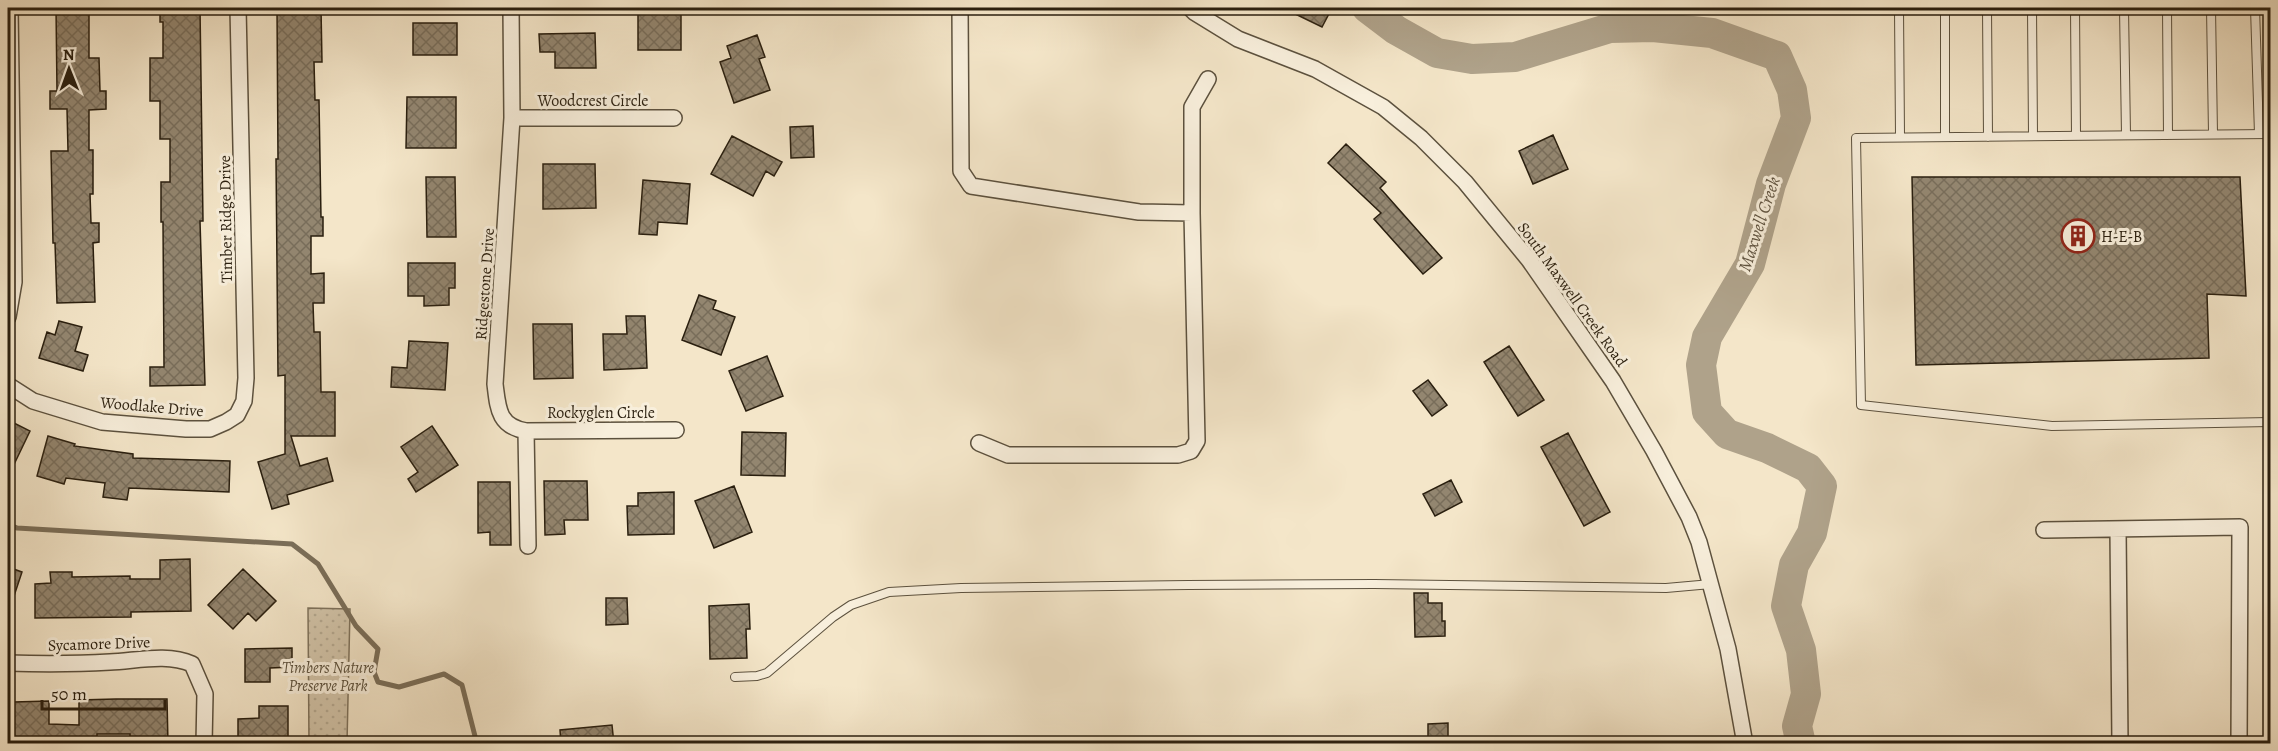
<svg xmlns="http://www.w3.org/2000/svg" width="2278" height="751" viewBox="0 0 2278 751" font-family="Alegreya,serif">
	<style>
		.park { fill: url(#park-dots); stroke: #7e725c; stroke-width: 1.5 }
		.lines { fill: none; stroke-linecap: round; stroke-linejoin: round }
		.stream { stroke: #7a6e59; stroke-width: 5 }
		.river { stroke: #afa28a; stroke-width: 30 }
		.building { fill: url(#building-cross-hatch); stroke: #2a1f0f; stroke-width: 1.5 }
		.service-casing { stroke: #5c513e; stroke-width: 10 }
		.minor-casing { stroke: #5c513e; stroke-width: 18 }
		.service { stroke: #f8efdc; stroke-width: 8 }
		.minor { stroke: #f8efdc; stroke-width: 15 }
		.labels { text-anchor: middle; stroke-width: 6; stroke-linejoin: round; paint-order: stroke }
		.street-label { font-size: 16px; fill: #2a1f0f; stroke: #f8efdc }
		.poi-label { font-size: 16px; fill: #2a1f0f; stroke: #f8efdc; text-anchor: start }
		.park-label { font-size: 16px; font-style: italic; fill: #5c513d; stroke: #f8efdc }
		.water-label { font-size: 18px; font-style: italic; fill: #5f5340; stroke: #f8efdc }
	</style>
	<defs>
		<pattern id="park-dots" width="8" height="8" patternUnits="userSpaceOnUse" patternTransform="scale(1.5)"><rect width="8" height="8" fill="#d2c4a9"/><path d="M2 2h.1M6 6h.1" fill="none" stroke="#b4a890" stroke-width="1.8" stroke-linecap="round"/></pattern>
		<pattern id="building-cross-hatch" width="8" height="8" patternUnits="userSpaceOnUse" patternTransform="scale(1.5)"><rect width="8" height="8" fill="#938670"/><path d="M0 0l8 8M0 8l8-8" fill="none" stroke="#786d5a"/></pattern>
	</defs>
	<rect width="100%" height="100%" fill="#f4e6c9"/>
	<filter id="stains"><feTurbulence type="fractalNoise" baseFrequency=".00333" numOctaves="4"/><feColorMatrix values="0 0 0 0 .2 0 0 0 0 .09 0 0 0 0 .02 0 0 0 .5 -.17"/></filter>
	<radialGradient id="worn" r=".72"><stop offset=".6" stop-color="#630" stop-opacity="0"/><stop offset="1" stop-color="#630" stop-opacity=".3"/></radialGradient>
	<!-- park -->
	<path class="park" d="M308,608L350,609L347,743H309Z"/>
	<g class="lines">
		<!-- stream -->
		<path class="stream" d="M8,524L17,528L292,544L318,564L356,626L378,649L374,672L378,682L399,687L444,674L462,685L477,744"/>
		<!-- river -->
		<path class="river" d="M1367,8L1396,30L1437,53L1472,59L1515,57L1610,28L1653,27L1712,33L1777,56L1792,90L1796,118L1771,184L1750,264L1707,337L1701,365L1707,412L1727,434L1767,448L1808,468L1822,486L1812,533L1794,565L1786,606L1801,650L1806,694L1797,726L1801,744"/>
	</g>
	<!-- building -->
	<path class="building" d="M56,8H89V58H99L100,91H106V109L89,110V150H93V194H90L91,223H99V242L93,243L95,302L57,303L55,243H53L51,151H68L67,109H50V91H57Z
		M160,8H200L203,221H200L205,385L150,386V367H164L163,222H161V182H170V139H160V101H150V58H163V22H160Z
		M277,8H321L322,62H314L315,100H319L321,217H323V236H311V274L324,273V303H313L314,332H320L321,392H335V436H291L300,466L327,458L333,481L287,495L289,504L272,509L258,462L285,454V375L278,376L276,159H278Z
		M662,8H681V50H638V9Z
		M1283,8H1332L1322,27Z
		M413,23H457V55H413Z
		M595,33L596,68H555V52H540L539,34Z
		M757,35L765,57L759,59L770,90L734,103L720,62L731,58L727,46Z
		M407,97H456V148H406Z
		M813,126L814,157L791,158L790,127Z
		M1553,135L1568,169L1533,184L1519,151Z
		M732,136L782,162L774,176L766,171L753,196L711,174Z
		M1346,144L1386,182L1380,188L1442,258L1423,274L1374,219L1381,213L1328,163Z
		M543,164H595L596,208L543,209Z
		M426,177H455L456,237H427Z
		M1912,177H2240L2246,296L2207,294L2209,358L1916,365Z
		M643,180L690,184L687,224L658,222L657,235L639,234Z
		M408,263H455V288H449V305L424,306V296H408Z
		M699,295L716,301L713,309L735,317L721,355L682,340Z
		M626,316H645L647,368L604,370L603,334H627Z
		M59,321L82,327L75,351L88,355L83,371L39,358L47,332L55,335Z
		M533,324H572L573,378L534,379Z
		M409,341L448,343L445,390L391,387L392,367L407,368Z
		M1509,346L1544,400L1518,416L1484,362Z
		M767,356L783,396L746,411L729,371Z
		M1428,380L1447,405L1432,416L1413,391Z
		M8,420L30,431L8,477Z
		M432,426L458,465L416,492L408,479L418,472L401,447Z
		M742,432L786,433L785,476L741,475Z
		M1568,433L1610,512L1584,526L1541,447Z
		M48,436L75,444L74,446L133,454V458L230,461L229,492L129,488L127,500L103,497L105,483L66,478L64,484L37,476Z
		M1451,480L1462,502L1435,516L1423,494Z
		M544,481H587L588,520H564L565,534L545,535Z
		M478,482H510L511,545H490V532L478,533Z
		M734,486L752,532L714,548L695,501Z
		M674,492V534L628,535L627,506H638V493Z
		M190,559L191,611L131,612V617L35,618V584L51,583L50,572H72V577L130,576V579H160V560Z
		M8,567L22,572L10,608H8Z
		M243,569L276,601L256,621L248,613L233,629L208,605Z
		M1414,593H1428V603H1442V621H1445V636L1415,637Z
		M606,598H627L628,624L606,625Z
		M749,604L750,629H746L747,658L710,659L709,606Z
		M292,648V667L270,668V682H245V649Z
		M116,699H167L168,744H130V734H97V744H14V702L49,701V724L79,725V700Z
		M259,706H288V744H238V719L259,718Z
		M1448,723V744H1428V724Z
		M612,725L614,744H561L560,730Z"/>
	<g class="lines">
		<!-- service casing -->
		<g class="service-casing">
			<path id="service" d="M1899,8L1900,137
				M1945,8V137
				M1987,8L1988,137
				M2032,8L2033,136
				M2075,8L2076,136
				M2124,8L2126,135
				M2167,8L2168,135
				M2211,8L2213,134
				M2255,8L2259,134
				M2270,134L1856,138L1861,405L2052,426L2270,422
				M735,677L757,676L767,673L833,617L851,605L889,592L961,588L1188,585L1374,584L1666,588L1711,584"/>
		</g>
		<!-- minor casing -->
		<g class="minor-casing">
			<path id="minor" d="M511,8L512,118L495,384C498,408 498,426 526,431L676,430
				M960,8L961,171L971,186L1139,212L1192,213V107L1208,79
				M1190,8L1194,12L1238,39L1315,69L1383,107L1421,138L1465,182L1529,260L1613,381L1654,451L1689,517L1699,542L1728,649L1745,744
				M512,118H674
				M8,317L14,282L10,8
				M8,385L33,401L102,422L186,429H210L226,422L237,415L244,401L246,378L238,8
				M526,431L528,546
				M979,443L1008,455H1178L1191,451L1197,441L1192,213
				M2118,529L2120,744
				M2044,530L2240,527L2239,744
				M8,663C41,664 76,664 110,662C136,661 167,653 192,664L205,694L204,744"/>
		</g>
		<!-- service -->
		<use href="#service" class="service"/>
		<!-- minor -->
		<use href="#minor" class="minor"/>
	</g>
	<!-- icons -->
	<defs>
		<g id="building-ring" transform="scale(1.725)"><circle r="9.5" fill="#f8efdc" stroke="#8f2418" stroke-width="1.5"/><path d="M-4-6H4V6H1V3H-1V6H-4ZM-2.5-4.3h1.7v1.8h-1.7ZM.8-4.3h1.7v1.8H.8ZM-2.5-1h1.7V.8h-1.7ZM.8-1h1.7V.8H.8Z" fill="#8f2418"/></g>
	</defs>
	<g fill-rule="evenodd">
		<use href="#building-ring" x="2078" y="236"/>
	</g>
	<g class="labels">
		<!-- street labels -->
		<g class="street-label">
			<text x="593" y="106">Woodcrest Circle</text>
			<text transform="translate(225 219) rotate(-91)" y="6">Timber Ridge Drive</text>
			<text transform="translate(484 284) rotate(-86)" y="6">Ridgestone Drive</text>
			<text transform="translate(1573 294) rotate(54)" y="6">South Maxwell Creek Road</text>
			<text transform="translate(152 406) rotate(5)" y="6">Woodlake Drive</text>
			<text x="601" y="418">Rockyglen Circle</text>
			<text transform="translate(99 643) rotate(-2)" y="6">Sycamore Drive</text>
		</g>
		<!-- poi labels -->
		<g class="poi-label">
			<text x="2101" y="242">H-E-B</text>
		</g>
		<!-- park labels -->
		<g class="park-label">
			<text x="328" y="673">Timbers Nature<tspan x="328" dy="18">Preserve Park</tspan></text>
		</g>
		<!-- water labels -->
		<g class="water-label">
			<text transform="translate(1759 224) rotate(-72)" y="6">Maxwell Creek</text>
		</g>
	</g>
	<!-- margin -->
	<rect width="2278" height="751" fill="none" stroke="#f4e6c9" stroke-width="30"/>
	<rect x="9" y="9" width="2260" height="733" fill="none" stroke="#2a1f0f" stroke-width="3"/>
	<rect x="15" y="15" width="2248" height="721" fill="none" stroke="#2a1f0f" stroke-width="1.5"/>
	<!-- north arrow -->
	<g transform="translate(69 69) rotate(359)" stroke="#f8efdc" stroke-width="4.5" paint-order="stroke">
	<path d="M0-4.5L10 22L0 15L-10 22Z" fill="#2a1f0f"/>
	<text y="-9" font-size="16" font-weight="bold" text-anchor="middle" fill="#2a1f0f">N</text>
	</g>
	<!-- scale -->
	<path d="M42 700v9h123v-9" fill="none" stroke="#2a1f0f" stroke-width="3"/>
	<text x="51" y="700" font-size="18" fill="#2a1f0f" stroke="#f8efdc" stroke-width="4.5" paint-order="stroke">50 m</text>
	<rect width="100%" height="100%" filter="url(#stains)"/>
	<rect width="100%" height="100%" fill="url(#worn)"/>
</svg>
